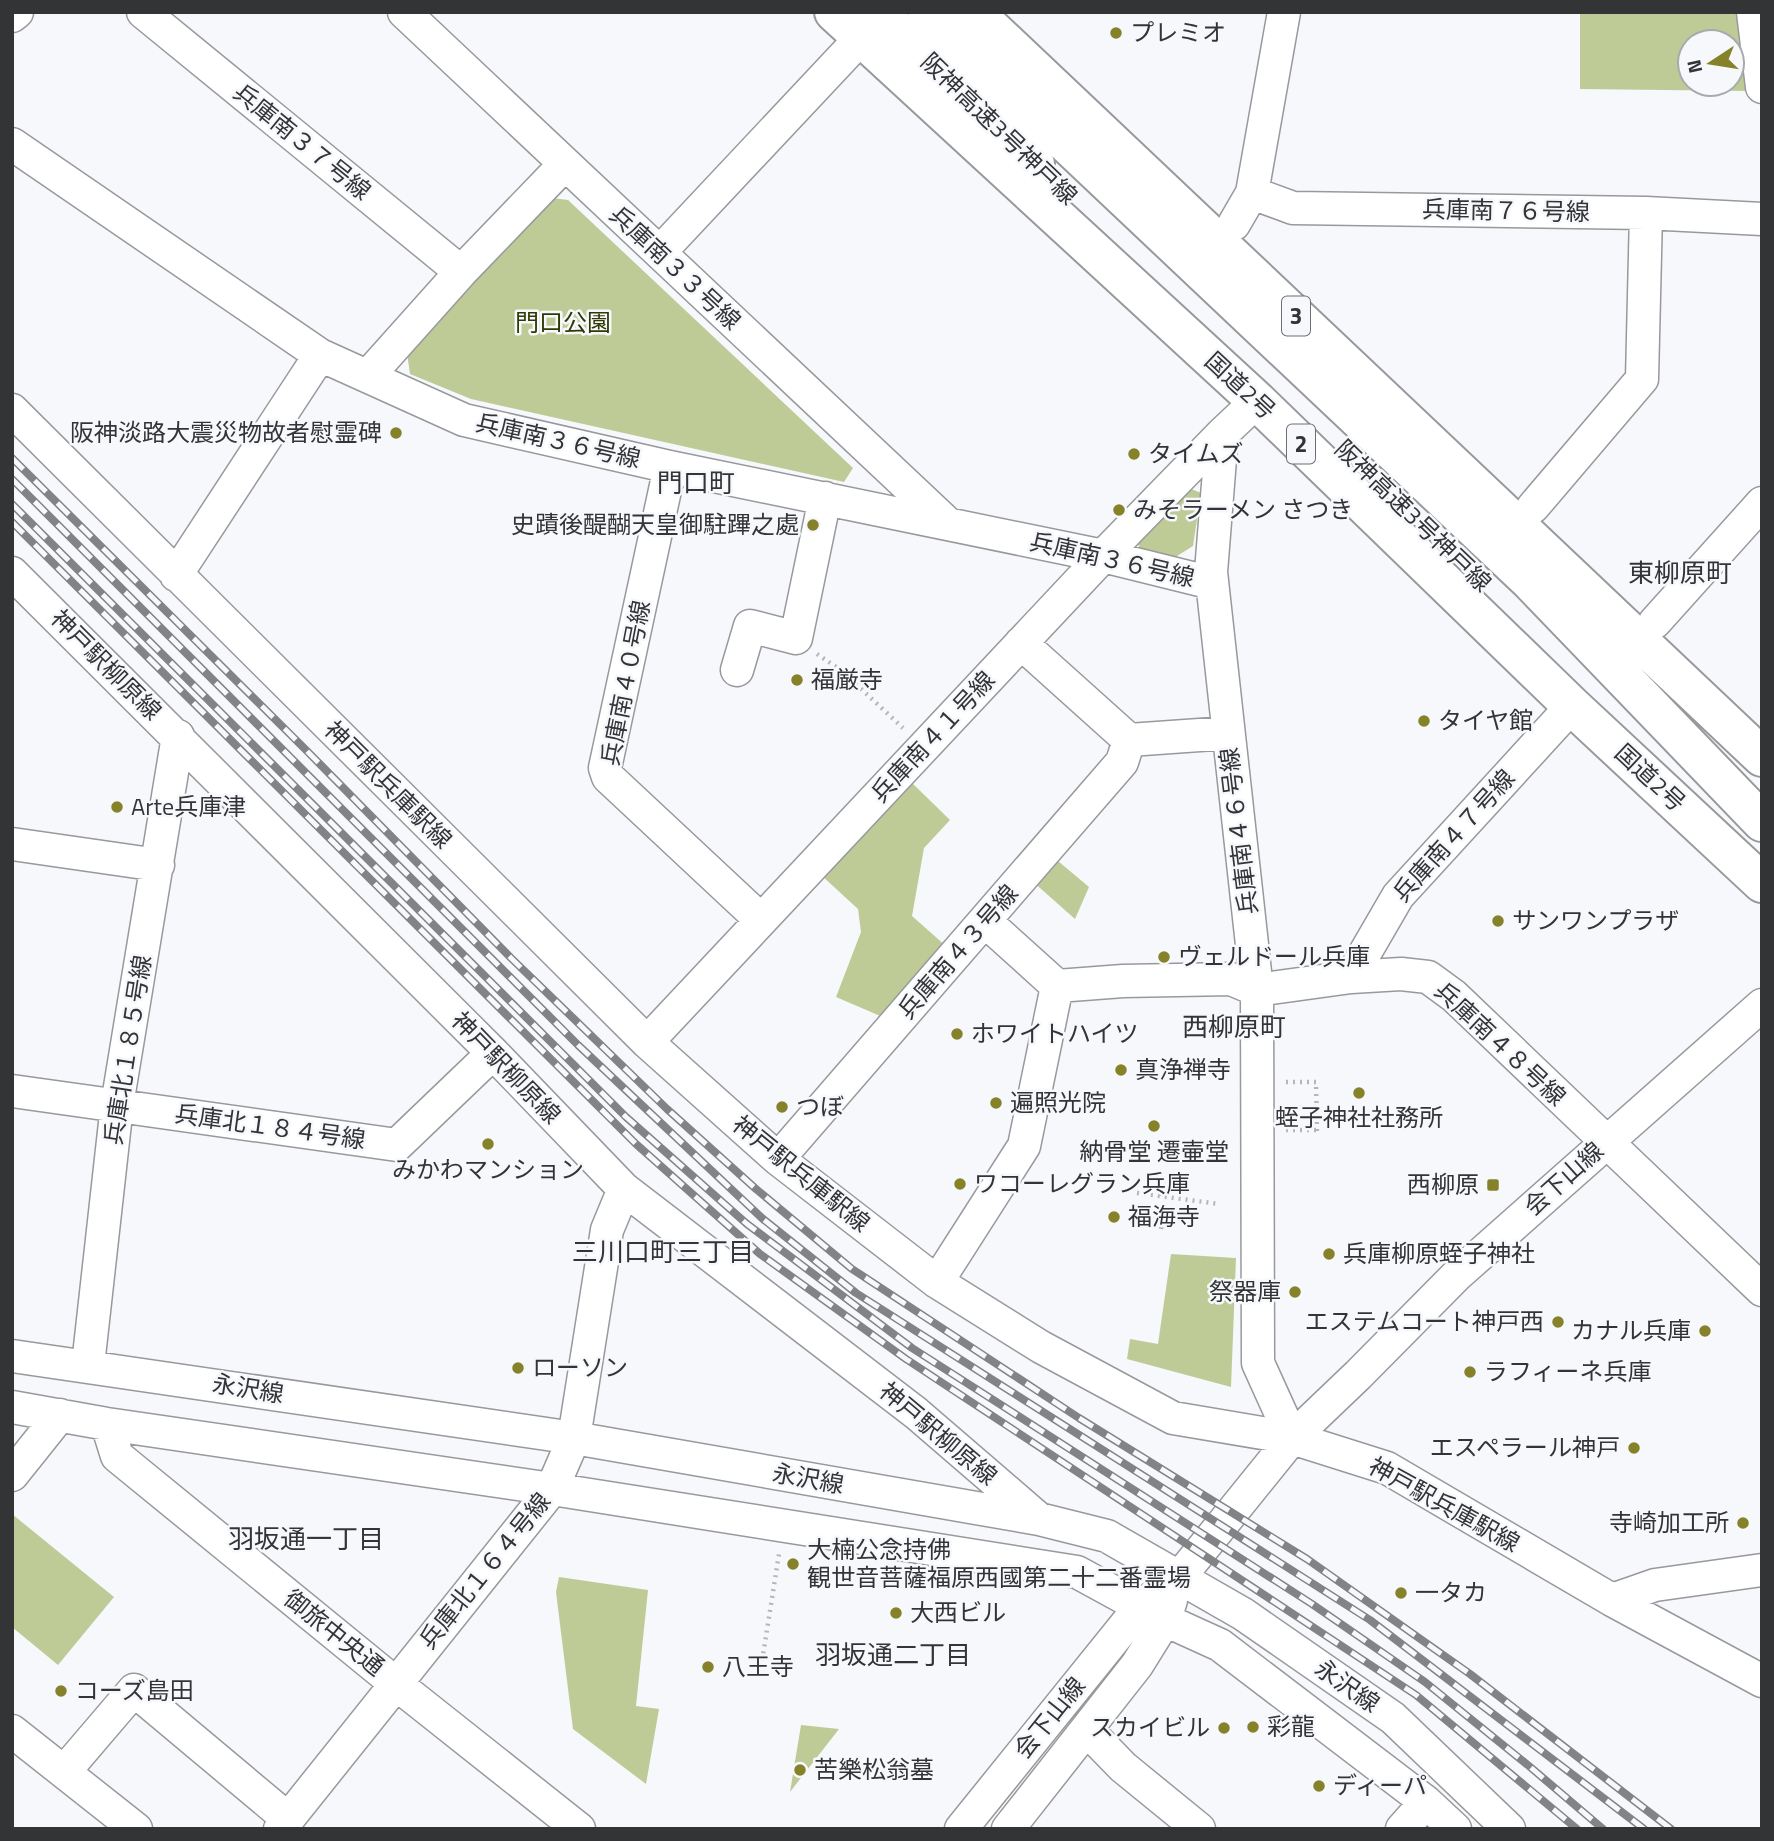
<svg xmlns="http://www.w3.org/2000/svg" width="1774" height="1841" viewBox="0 0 1774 1841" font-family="'Titillium Web','Noto Sans JP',sans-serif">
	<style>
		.green { fill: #becb96; fill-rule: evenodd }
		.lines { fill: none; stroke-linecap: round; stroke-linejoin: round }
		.minor-casing { stroke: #98999d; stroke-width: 35 }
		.highway-casing { stroke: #98999d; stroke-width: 42 }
		.path { stroke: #b5b7ba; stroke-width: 4.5; stroke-dasharray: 2 5; stroke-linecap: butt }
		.minor { stroke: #fff; stroke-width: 32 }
		.highway { stroke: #fff; stroke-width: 38 }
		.rail-casing { stroke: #828386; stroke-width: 8 }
		.rail { stroke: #f6f8fc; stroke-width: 5; stroke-dasharray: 16; stroke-linecap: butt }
		.poi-dot { fill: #85822a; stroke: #f6f8fc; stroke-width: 2.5 }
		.labels { text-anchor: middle; stroke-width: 5; stroke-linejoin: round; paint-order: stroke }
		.shield { fill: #f6f8fc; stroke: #6e6f71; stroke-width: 2 }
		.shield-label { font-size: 23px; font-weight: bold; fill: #333436 }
		.poi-label { font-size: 24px; fill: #333436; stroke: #f6f8fc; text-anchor: start }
		.street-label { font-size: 24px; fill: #333436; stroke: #f6f8fc }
		.park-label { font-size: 24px; fill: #303904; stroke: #f6f8fc }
		.neighbourhood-label { font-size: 26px; fill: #333436; stroke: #f6f8fc }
	</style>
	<rect width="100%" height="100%" fill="#f6f8fc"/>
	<!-- green -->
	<path class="green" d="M1580,12H1741L1747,17V91L1580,89ZM1690,42H1732V84H1690Z
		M552,198L568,200L853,468L844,482L471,399L410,374L407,353Z
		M1184,486L1201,493L1193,546L1174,558L1140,549L1135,536Z
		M909,780L950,820L924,848L912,916L947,947L885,1018L836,997L861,932L858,909L821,875Z
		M1052,856L1089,887L1075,919L1031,880Z
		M1171,1254L1236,1258L1231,1387L1127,1359L1130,1339L1158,1344Z
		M12,1514L114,1597L58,1665L12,1627Z
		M559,1577L648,1590L636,1706L659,1709L646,1784L573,1729L556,1592Z
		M801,1725L839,1729L790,1792Z"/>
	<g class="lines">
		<!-- minor casing -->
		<g class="minor-casing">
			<path id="minor" d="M143,12L461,272
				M404,12L947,523
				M1753,12L1762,87
				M12,16L17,12
				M12,144L320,355L464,420L670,467L1103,556L1212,583
				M1252,193L1293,208L1646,213L1762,219
				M1234,224L1252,193L1284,12
				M660,252L860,39
				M368,376L461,272L564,165
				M1257,401L1222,434L1211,572L1257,990L1258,1363L1292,1438
				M12,410L647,1042L778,1159L937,1282L1041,1347L1173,1418L1292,1438L1387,1468L1612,1600L1762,1681
				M670,467L605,768L608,777L760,919
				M1533,507L1642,379L1646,213
				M12,573L493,1053L624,1189L916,1413L1039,1519
				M176,575L320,355
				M1655,622L1762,503
				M1021,643L1129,740L1228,733
				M737,670L750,626L796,638L825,498
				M12,844L158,865
				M985,921L1057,986L1123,981L1231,979L1257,990L1351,977L1401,974L1428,977L1454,996L1762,1290
				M1351,977L1398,896L1572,706
				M647,1042L1103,556L1222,434
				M12,1091L397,1145L493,1053
				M778,1159L1122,762L1129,740
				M937,1282L1024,1146L1057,986
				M12,1356L574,1438L1039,1519L1107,1536L1243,1614L1393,1718L1509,1829
				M88,1365L117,1105L178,736
				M12,1407L107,1424L552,1489L1077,1572L1165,1620L1220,1645L1426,1802L1455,1829
				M107,1424L117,1456L395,1683L579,1829
				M12,1475L60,1415
				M1612,1600L1655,1585L1762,1570
				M1087,1730L1123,1767L1199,1829
				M12,1731L136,1829
				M64,1772L134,1690L288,1819
				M280,1829L552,1489L574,1438L607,1230L624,1189
				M961,1829L1140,1607L1178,1579L1292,1438L1358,1375L1457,1275L1762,1005
				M1008,1829L1137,1665L1165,1620L1171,1600
				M1402,1829L1426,1802"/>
		</g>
		<!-- highway casing -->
		<g class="highway-casing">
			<path id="highway" d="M834,12L1257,401L1572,706L1762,883
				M878,12L1035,164
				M927,12L1530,581L1762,822
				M974,12L1762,757"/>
		</g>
		<!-- path -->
		<path class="path" d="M817,654L842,671L903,728
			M1286,1082H1316L1317,1136
			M1292,1108L1316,1107L1345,1118
			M1286,1130H1317
			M1137,1193L1219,1204
			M1162,1196L1164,1182
			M1161,1229L1163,1218
			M760,1674L779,1554"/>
		<!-- minor -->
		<use href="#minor" class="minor"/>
		<!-- highway -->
		<use href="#highway" class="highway"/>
		<!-- rail casing -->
		<g class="rail-casing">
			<path id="rail" d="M12,458L305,749L511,958L667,1109L756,1189L852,1269L1079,1418L1307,1559L1470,1674L1671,1829
				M12,479L578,1045L763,1219L856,1293L1370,1620L1644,1829
				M12,504L626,1117L747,1224L912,1348L1312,1604L1425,1682L1529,1766L1603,1829
				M12,522L636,1144L760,1254L906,1359L1416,1695L1577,1829"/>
		</g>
		<!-- rail -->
		<use href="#rail" class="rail"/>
	</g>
	<!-- markers -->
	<g class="poi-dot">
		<circle cx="1116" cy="33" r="7"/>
		<circle cx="396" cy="433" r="7"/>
		<circle cx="1134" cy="454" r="7"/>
		<circle cx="1119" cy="510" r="7"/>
		<circle cx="813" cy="525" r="7"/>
		<circle cx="797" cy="680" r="7"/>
		<circle cx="1424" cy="721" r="7"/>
		<circle cx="117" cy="807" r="7"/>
		<circle cx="1498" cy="921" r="7"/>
		<circle cx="1164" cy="957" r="7"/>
		<circle cx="957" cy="1034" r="7"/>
		<circle cx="1121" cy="1070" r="7"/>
		<circle cx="1359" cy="1093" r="7"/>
		<circle cx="996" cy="1103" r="7"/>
		<circle cx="782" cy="1107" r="7"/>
		<circle cx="1154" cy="1126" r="7"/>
		<circle cx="488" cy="1144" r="7"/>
		<circle cx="960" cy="1184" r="7"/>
		<rect x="1486" y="1178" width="14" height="14" rx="3.5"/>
		<circle cx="1114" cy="1217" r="7"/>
		<circle cx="1329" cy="1254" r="7"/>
		<circle cx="1295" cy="1292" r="7"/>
		<circle cx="1558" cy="1322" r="7"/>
		<circle cx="1705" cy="1331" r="7"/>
		<circle cx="518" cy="1368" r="7"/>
		<circle cx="1470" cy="1372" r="7"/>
		<circle cx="1634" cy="1448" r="7"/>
		<circle cx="1743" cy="1523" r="7"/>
		<circle cx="793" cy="1564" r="7"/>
		<circle cx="1401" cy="1593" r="7"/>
		<circle cx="896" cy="1613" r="7"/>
		<circle cx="708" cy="1667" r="7"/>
		<circle cx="61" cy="1691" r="7"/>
		<circle cx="1253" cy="1727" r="7"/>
		<circle cx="1224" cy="1728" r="7"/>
		<circle cx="800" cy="1770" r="7"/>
		<circle cx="1319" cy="1786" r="7"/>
	</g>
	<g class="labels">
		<!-- shield labels -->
		<g class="shield">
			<rect x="1282" y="296.5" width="28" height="39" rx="5"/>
			<rect x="1287" y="424.5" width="28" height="39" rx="5"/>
		</g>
		<g class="shield-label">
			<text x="1296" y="324">3</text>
			<text x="1301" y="452">2</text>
		</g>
		<!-- poi labels -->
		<g class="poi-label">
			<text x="1130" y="41">プレミオ</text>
			<text x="382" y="441" text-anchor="end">阪神淡路大震災物故者慰霊碑</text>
			<text x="1148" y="462">タイムズ</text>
			<text x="1133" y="518">みそラーメン さつき</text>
			<text x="799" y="533" text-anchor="end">史蹟後醍醐天皇御駐蹕之處</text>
			<text x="811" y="688">福厳寺</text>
			<text x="1438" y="729">タイヤ館</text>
			<text x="131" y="815">Arte兵庫津</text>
			<text x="1512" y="929">サンワンプラザ</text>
			<text x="1178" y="965">ヴェルドール兵庫</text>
			<text x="971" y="1042">ホワイトハイツ</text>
			<text x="1135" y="1078">真浄禅寺</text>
			<text x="1010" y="1111">遍照光院</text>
			<text x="796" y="1115">つぼ</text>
			<text x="1359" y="1126" text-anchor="middle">蛭子神社社務所</text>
			<text x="1154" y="1160" text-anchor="middle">納骨堂 遷壷堂</text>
			<text x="488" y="1178" text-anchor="middle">みかわマンション</text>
			<text x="974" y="1192">ワコーレグラン兵庫</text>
			<text x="1479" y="1193" text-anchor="end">西柳原</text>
			<text x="1128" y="1225">福海寺</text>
			<text x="1343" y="1262">兵庫柳原蛭子神社</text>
			<text x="1281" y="1300" text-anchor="end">祭器庫</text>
			<text x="1544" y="1330" text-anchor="end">エステムコート神戸西</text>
			<text x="1691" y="1339" text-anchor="end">カナル兵庫</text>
			<text x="532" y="1376">ローソン</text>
			<text x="1484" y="1380">ラフィーネ兵庫</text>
			<text x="1620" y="1456" text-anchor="end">エスペラール神戸</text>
			<text x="1729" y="1531" text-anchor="end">寺崎加工所</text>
			<text x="807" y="1558">大楠公念持佛<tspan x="807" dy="28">観世音菩薩福原西國第二十二番霊場</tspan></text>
			<text x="1415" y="1601">一タカ</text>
			<text x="910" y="1621">大西ビル</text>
			<text x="722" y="1675">八王寺</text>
			<text x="75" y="1699">コーズ島田</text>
			<text x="1267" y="1735">彩龍</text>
			<text x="1210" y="1736" text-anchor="end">スカイビル</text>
			<text x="814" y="1778">苦樂松翁墓</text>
			<text x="1333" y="1794">ディーパ</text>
		</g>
		<!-- street labels -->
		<g class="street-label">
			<text transform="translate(999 129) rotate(44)" y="8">阪神高速3号神戸線</text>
			<text transform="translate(302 142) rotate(39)" y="8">兵庫南３７号線</text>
			<text transform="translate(1506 211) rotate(1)" y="8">兵庫南７６号線</text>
			<text transform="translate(675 268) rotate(43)" y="8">兵庫南３３号線</text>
			<text transform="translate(1240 386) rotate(43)" y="8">国道2号</text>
			<text transform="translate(558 441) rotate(13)" y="8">兵庫南３６号線</text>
			<text transform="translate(1413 516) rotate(44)" y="8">阪神高速3号神戸線</text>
			<text transform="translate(1112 560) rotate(13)" y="8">兵庫南３６号線</text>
			<text transform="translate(106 665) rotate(45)" y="8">神戸駅柳原線</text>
			<text transform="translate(626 683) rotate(-79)" y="8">兵庫南４０号線</text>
			<text transform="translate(933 737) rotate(-47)" y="8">兵庫南４１号線</text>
			<text transform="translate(1650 778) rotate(43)" y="8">国道2号</text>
			<text transform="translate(388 785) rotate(45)" y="8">神戸駅兵庫駅線</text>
			<text transform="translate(1239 831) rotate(-97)" y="8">兵庫南４６号線</text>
			<text transform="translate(1454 836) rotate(-48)" y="8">兵庫南４７号線</text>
			<text transform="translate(958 952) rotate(-49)" y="8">兵庫南４３号線</text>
			<text transform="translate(1500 1044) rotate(43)" y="8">兵庫南４８号線</text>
			<text transform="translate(128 1050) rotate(-81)" y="8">兵庫北１８５号線</text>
			<text transform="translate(506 1068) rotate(46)" y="8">神戸駅柳原線</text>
			<text transform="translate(270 1127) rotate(8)" y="8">兵庫北１８４号線</text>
			<text transform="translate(801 1174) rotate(39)" y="8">神戸駅兵庫駅線</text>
			<text transform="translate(1564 1179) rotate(-42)" y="8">会下山線</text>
			<text transform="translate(248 1389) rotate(9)" y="8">永沢線</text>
			<text transform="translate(938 1434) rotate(40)" y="8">神戸駅柳原線</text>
			<text transform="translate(808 1479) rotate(10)" y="8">永沢線</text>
			<text transform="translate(1444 1505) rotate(29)" y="8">神戸駅兵庫駅線</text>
			<text transform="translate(485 1571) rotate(-51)" y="8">兵庫北１６４号線</text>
			<text transform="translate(334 1633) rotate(39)" y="8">御旅中央通</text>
			<text transform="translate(1347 1686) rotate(35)" y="8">永沢線</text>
			<text transform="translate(1050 1718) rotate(-51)" y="8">会下山線</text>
		</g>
		<!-- park labels -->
		<g class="park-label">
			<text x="563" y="331">門口公園</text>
		</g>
		<!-- neighbourhood labels -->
		<g class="neighbourhood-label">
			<text x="696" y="492">門口町</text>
			<text x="1680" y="582">東柳原町</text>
			<text x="1234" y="1036">西柳原町</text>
			<text x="663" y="1261">三川口町三丁目</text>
			<text x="306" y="1548">羽坂通一丁目</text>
			<text x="893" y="1664">羽坂通二丁目</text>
		</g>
	</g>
	<!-- border -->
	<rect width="1774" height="1841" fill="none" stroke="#333436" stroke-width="28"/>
	<!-- north arrow -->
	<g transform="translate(1711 63) rotate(258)"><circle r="33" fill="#f6f8fc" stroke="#a8aaad" stroke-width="2"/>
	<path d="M0-5L12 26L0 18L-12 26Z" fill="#85822a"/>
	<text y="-10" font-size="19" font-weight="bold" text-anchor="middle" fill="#333436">N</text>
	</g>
</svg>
